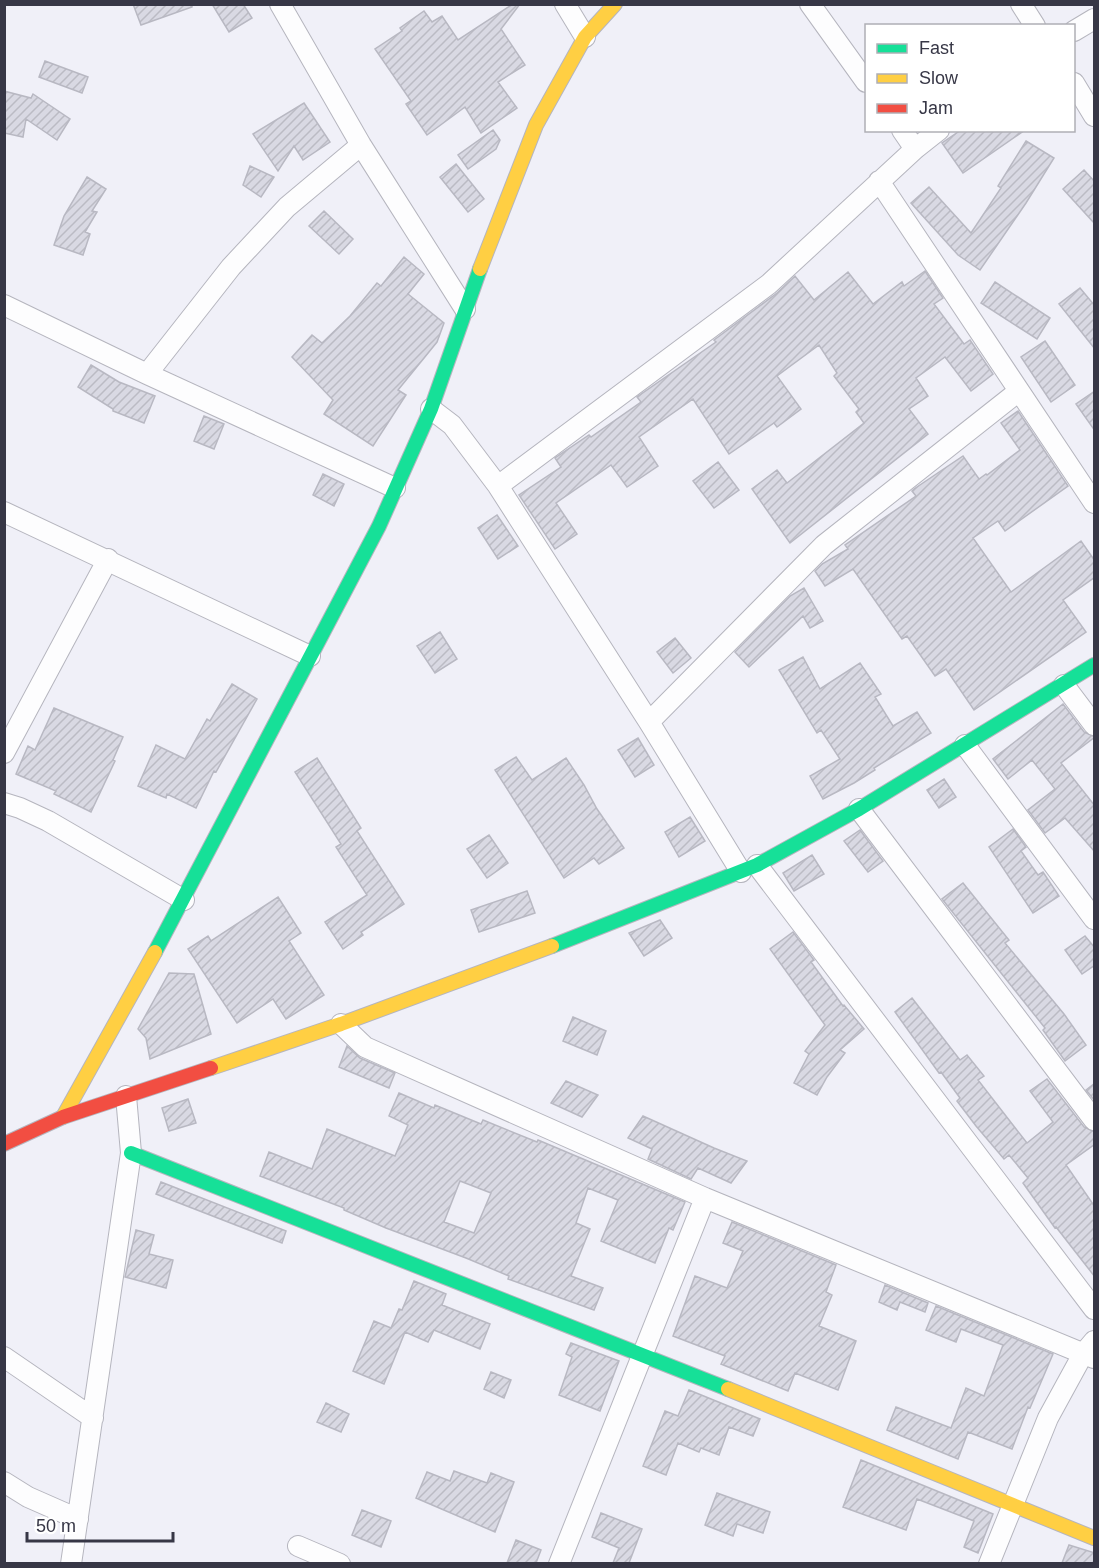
<svg xmlns="http://www.w3.org/2000/svg" width="1099" height="1568" viewBox="0 0 1099 1568" font-family="Arial,sans-serif">
	<style>
		.building { fill: url(#building-hatch); stroke: #b8b8c2; stroke-width: 1.5; fill-rule: evenodd }
		.lines { fill: none; stroke-linecap: round; stroke-linejoin: round }
		.street-casing { stroke: #b5b5be; stroke-width: 22 }
		.fast-casing { stroke: #b5b5be; stroke-width: 16 }
		.slow-casing { stroke: #b5b5be; stroke-width: 16 }
		.jam-casing { stroke: #b5b5be; stroke-width: 16 }
		.street { stroke: #fdfdfe; stroke-width: 20 }
		.fast { stroke: #16e098; stroke-width: 14 }
		.slow { stroke: #ffcf43; stroke-width: 14 }
		.jam { stroke: #f24e42; stroke-width: 14 }
	</style>
	<defs>
		<pattern id="building-hatch" width="6" height="6" patternUnits="userSpaceOnUse" patternTransform="scale(1.5)"><rect width="6" height="6" fill="#d9d9e3"/><path d="M-1 1l2-2M0 6l6-6M5 7l2-2" fill="none" stroke="#bbbbc4"/></pattern>
	</defs>
	<rect width="100%" height="100%" fill="#f0f0f8"/>
	<!-- building -->
	<path class="building" d="M133,4H192V7L141,25Z
		M212,4H243L252,18L229,32Z
		M513,4H520L501,29L525,65L498,82L517,108L481,133L465,107L427,135L406,104L411,101L375,49L402,31L400,28L424,11L432,22L442,16L458,40Z
		M45,61L88,77L82,93L39,77Z
		M4,91L31,98L33,94L70,119L57,140L26,119L23,137L4,133Z
		M304,103L330,142L303,160L294,146L278,171L253,134Z
		M493,130L500,140L496,149L468,169L458,155Z
		M961,130H1025L963,173L942,143Z
		M1026,141L1054,158L1026,203L980,270L958,255L911,203L929,187L971,233L1001,188L998,186Z
		M456,164L484,199L468,212L440,177Z
		M250,166L274,177L261,197L243,185Z
		M1084,170L1095,182V224L1063,189Z
		M87,177L106,189L92,211L97,212L85,232L90,234L83,255L54,245L64,216Z
		M324,211L353,239L339,254L309,226Z
		M404,257L424,274L408,294L444,323L437,342L398,390L406,395L373,446L324,414L333,400L292,357L312,335L322,343L350,316L377,283L381,286Z
		M925,271L943,298L934,304L964,344L970,340L993,374L971,391L945,357L916,378L928,396L909,409L928,434L790,543L752,489L777,470L787,483L864,423L856,412L859,409L834,376L837,373L819,345L777,376L801,409L777,427L774,423L729,454L693,399L639,437L658,466L627,487L611,465L556,503L577,534L555,549L519,495L561,467L555,458L589,435L591,437L641,402L637,397L716,342L714,340L777,293L795,276L814,300L848,272L873,304L902,282L904,286Z
		M995,282L1050,318L1037,339L981,303Z
		M1080,288L1095,306V349L1059,304Z
		M1045,341L1075,385L1051,402L1021,357Z
		M91,365L119,382L155,396L144,423L113,411V409L78,387Z
		M1095,391V431L1076,404Z
		M1018,411L1068,486L1005,531L998,521L973,538L1011,592L1081,541L1095,561V577L1063,600L1086,632L974,710L946,669L935,676L907,636L902,639L853,569L825,586L815,571L822,564L848,549L845,545L916,496L912,491L914,489L963,456L979,479L986,474L987,475L1020,450L1001,423Z
		M204,416L224,424L214,449L194,441Z
		M718,462L739,490L714,508L693,481Z
		M323,474L344,484L334,506L313,495Z
		M497,515L518,546L498,559L478,528Z
		M804,588L823,621L810,628L803,616L749,667L735,652L790,596Z
		M440,632L457,659L435,673L417,646Z
		M675,638L691,658L673,673L657,652Z
		M803,657L820,689L860,663L881,694L875,697L893,726L917,712L931,733L874,768L875,770L854,783L823,799L810,776L840,759L821,730L817,733L779,670Z
		M232,684L257,699L216,772L214,771L196,808L167,794L166,798L138,786L156,745L185,759L207,719L210,721Z
		M1063,704L1084,732L1095,737L1061,763L1095,806V852L1065,818L1045,833L1028,810L1055,789L1032,760L1008,779L993,759Z
		M54,708L123,737L113,760L115,761L91,812L54,794L56,791L16,774L28,746L35,750Z
		M638,738L654,765L635,777L618,750Z
		M516,757L532,780L566,758L584,785L597,809L624,848L599,864L594,858L564,878L495,770Z
		M317,758L361,828L357,831L404,904L361,932L363,935L343,949L325,922L367,895L336,847L341,844L295,772Z
		M944,779L956,797L939,808L927,790Z
		M690,817L705,841L679,857L665,832Z
		M1013,829L1026,847L1021,851L1038,875L1043,872L1059,896L1033,913L989,847Z
		M860,830L883,861L868,872L844,841Z
		M489,835L508,863L487,878L467,849Z
		M812,855L824,874L794,891L783,873Z
		M963,883L1009,940L1005,943L1064,1014L1086,1045L1065,1061L1043,1030L1045,1028L942,899Z
		M527,891L535,913L479,932L471,910Z
		M278,897L301,933L289,941L324,995L286,1019L273,999L237,1023L188,949L208,936L211,941Z
		M660,920L672,938L644,956L629,933Z
		M793,932L814,960L811,962L843,1006L844,1005L864,1029L840,1050L845,1053L827,1077L817,1095L794,1083L809,1054L805,1051L825,1025L770,949Z
		M1085,936L1095,948V965L1082,974L1065,950Z
		M169,973L194,974L211,1034L150,1059L146,1038L138,1029Z
		M912,998L960,1060L967,1055L984,1076L978,1080L1027,1143L1053,1122L1030,1091L1047,1079L1084,1127L1095,1132V1144L1066,1165L1095,1207V1277L1056,1227L1055,1228L1023,1183L1028,1178L1009,1155L1004,1159L976,1126L957,1101L960,1098L941,1072L939,1073L895,1012Z
		M573,1017L606,1031L597,1055L563,1041Z
		M347,1046L360,1058L395,1073L389,1088L339,1067Z
		M566,1081L598,1095L582,1117L551,1103Z
		M1095,1083V1101L1086,1090Z
		M399,1093L434,1108L435,1105L481,1124L483,1120L537,1142L538,1140L685,1202L673,1230L669,1228L655,1263L601,1241L618,1200L588,1188L576,1223L590,1229L571,1276L603,1288L594,1310L508,1279L509,1276L466,1258L386,1228L344,1210V1208L260,1176L269,1152L312,1169L327,1129L395,1156L408,1125L389,1116ZM460,1181L491,1193L474,1233L444,1222Z
		M188,1099L196,1123L169,1131L162,1108Z
		M643,1116L714,1148L747,1161L731,1183L698,1168L691,1179L648,1159L652,1149L628,1138Z
		M161,1182L286,1231L282,1243L156,1194Z
		M732,1222L836,1265L826,1292L832,1295L819,1326L856,1341L838,1390L795,1373L788,1391L721,1364L725,1356L673,1336L695,1276L727,1288L743,1251L723,1243Z
		M136,1230L154,1235L149,1254L173,1260L166,1288L125,1277Z
		M414,1281L446,1294L442,1305L490,1324L480,1349L434,1330L428,1342L405,1332L384,1384L353,1371L374,1321L391,1328L399,1309L402,1310Z
		M885,1285L928,1303L925,1312L900,1302L897,1310L879,1302Z
		M936,1306L1053,1354L1030,1408L1028,1407L1012,1449L968,1432L958,1459L887,1430L896,1407L951,1428L966,1388L984,1396L1003,1345L961,1329L956,1342L926,1330Z
		M571,1343L619,1361L600,1411L559,1395L572,1357L566,1354Z
		M491,1372L511,1380L504,1398L484,1389Z
		M689,1390L760,1419L753,1436L729,1427L719,1455L701,1448L699,1452L678,1443L666,1475L643,1466L665,1411L678,1416Z
		M326,1403L349,1414L341,1432L317,1422Z
		M861,1460L993,1514L978,1553L964,1547L974,1521L917,1499L906,1530L843,1507Z
		M454,1471L487,1483L491,1473L514,1482L495,1532L416,1498L427,1472L450,1481Z
		M717,1493L770,1512L763,1533L737,1524L733,1536L705,1525Z
		M362,1510L391,1521L381,1547L352,1535Z
		M601,1513L642,1529L629,1563H613L619,1548L592,1537Z
		M516,1540L541,1550L536,1563H507Z
		M1069,1545L1095,1553V1563H1062Z"/>
	<g class="lines">
		<!-- street casing -->
		<g class="street-casing">
			<path id="street" d="M280,4L361,145L465,309
				M565,4L585,37
				M810,4L866,82
				M1021,4L1035,26
				M1074,31L1094,19
				M1074,83L1094,116
				M902,130L915,149
				M879,181L1094,503
				M4,305L147,374L395,488
				M147,374L231,267L287,207L361,145
				M431,409L452,425L498,486L649,722L741,872
				M498,486L769,284L915,149L939,130
				M4,512L310,656
				M1064,685L1094,725
				M649,722L824,545L1019,391
				M965,745L1094,919
				M4,753L108,559
				M4,803L20,808L48,821L184,900
				M859,809L1094,1120
				M757,865L1094,1309
				M341,1024L365,1047L705,1198L1094,1358
				M4,1357L93,1418
				M4,1482L28,1497L78,1519
				M298,1546L340,1564
				M71,1564L131,1153L126,1096
				M559,1564L705,1198
				M989,1564L1048,1418L1083,1354L1094,1341"/>
		</g>
		<!-- fast casing -->
		<g class="fast-casing">
			<path id="fast" d="M552,946L757,865L859,809L1094,665
				M155,952L379,526L431,409L480,269
				M131,1153L728,1389"/>
		</g>
		<!-- slow casing -->
		<g class="slow-casing">
			<path id="slow" d="M480,269L536,125L585,37L615,4
				M211,1068L341,1024L552,946
				M63,1117L155,952
				M728,1389L1094,1538"/>
		</g>
		<!-- jam casing -->
		<g class="jam-casing">
			<path id="jam" d="M4,1144L63,1117L211,1068"/>
		</g>
		<!-- street -->
		<use href="#street" class="street"/>
		<!-- fast -->
		<use href="#fast" class="fast"/>
		<!-- slow -->
		<use href="#slow" class="slow"/>
		<!-- jam -->
		<use href="#jam" class="jam"/>
	</g>
	<!-- border -->
	<rect width="1099" height="1568" fill="none" stroke="#373746" stroke-width="12"/>
	<!-- legend -->
	<rect x="865" y="24" width="210" height="108" fill="#ffffff" stroke="#afafb5" stroke-width="1.5"/>
	<rect x="877" y="44" width="30" height="9" fill="#16e098" stroke="#afafb5" stroke-width="1.5"/>
	<text x="919" y="54" font-size="18" fill="#373746">Fast</text>
	<rect x="877" y="74" width="30" height="9" fill="#ffcf43" stroke="#afafb5" stroke-width="1.5"/>
	<text x="919" y="84" font-size="18" fill="#373746">Slow</text>
	<rect x="877" y="104" width="30" height="9" fill="#f24e42" stroke="#afafb5" stroke-width="1.5"/>
	<text x="919" y="114" font-size="18" fill="#373746">Jam</text>
	<!-- scale -->
	<path d="M27 1532v9h146v-9" fill="none" stroke="#373746" stroke-width="3"/>
	<text x="36" y="1532" font-size="18" fill="#373746" stroke="#ffffff" stroke-width="4.5" paint-order="stroke">50 m</text>
</svg>
